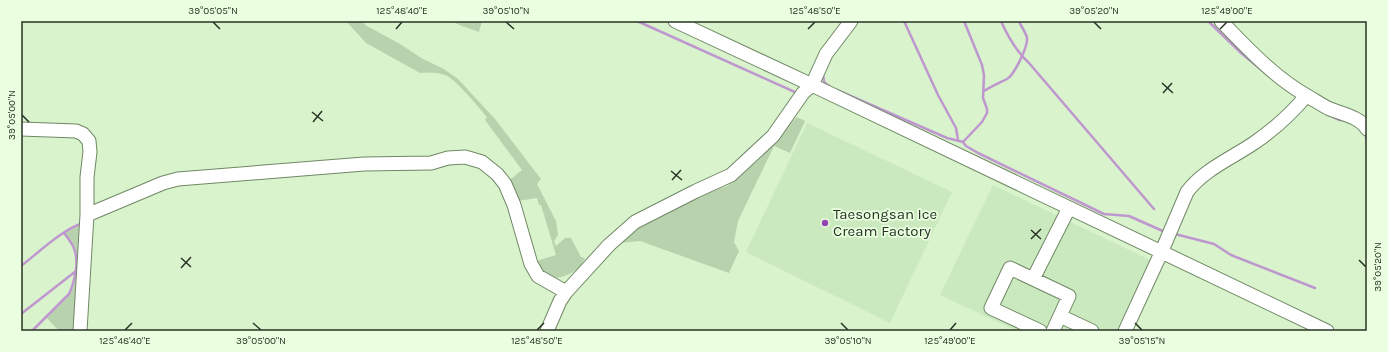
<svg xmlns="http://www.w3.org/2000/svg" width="1388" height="352" viewBox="0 0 1388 352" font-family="Karla,sans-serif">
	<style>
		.built { fill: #cbe9be }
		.green { fill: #b9d2ae }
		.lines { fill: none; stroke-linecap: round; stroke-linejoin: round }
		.stream { stroke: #bf97cf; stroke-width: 2.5 }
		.minor-casing { stroke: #708865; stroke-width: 15 }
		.minor { stroke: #fff; stroke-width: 13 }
		.ticks { fill: none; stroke: #293324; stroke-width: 1.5 }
		.poi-dot { fill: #9543b2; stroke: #eaffe0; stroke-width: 1.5 }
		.labels { text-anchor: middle; stroke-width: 3.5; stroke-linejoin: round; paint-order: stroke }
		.poi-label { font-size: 15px; fill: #293324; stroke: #eaffe0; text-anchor: start }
		.neatline { fill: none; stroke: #293324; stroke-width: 1.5 }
		.ticks-label { font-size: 10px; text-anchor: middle; fill: #293324 }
	</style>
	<rect width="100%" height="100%" fill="#d9f3cd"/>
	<!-- built -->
	<path class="built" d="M807,123L952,192L890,323L746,252Z
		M993,185L1150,260L1116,331H1017L940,295Z"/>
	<!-- green -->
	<path class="green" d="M346,21H361L367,26L400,44L423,59L444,69L458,79L495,119L541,179L537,184L556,221L558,235L554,241L556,246L565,238H571L581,257L585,258C583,261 582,264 580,266C573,274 557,281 547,276C541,273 538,266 536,261L556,255L541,205H539L537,198L518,201L507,182L522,170L485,120L487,117C478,107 456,79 445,75C437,72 429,72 420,73L366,43Z
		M451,21H482L479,32L462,26Z
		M797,117L805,121L790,153L774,146L738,221L734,242L739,251L729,273L640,241L620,243L640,225L702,195L727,186Z
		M84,224L78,331H59L47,318C54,310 63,303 69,295C77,285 80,258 74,246C72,242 68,237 65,233L79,225Z"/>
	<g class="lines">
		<!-- stream -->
		<path class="stream" d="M637,21L797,93
			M904,21L938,95L956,128L958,140
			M1001,21C1008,37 1016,51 1029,63L1154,209
			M1208,21L1241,53L1270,77
			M823,74L824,82L829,86
			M837,90L947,138L963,142L966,146L978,153L1104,214L1129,216L1165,232
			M984,91C992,86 999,83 1007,79C1014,75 1028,47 1027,38C1026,32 1021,27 1019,21
			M1333,117L1339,120H1344
			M1365,132L1367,143
			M963,142L982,122L987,113V109L983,98L984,75L982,65L964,21
			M1175,234L1214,244L1231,255L1315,288
			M21,266C38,253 63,229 83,223
			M21,314L76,271
			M32,331L69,294C75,281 80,260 73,246C71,242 67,237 64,233"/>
		<!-- minor casing -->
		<g class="minor-casing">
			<path id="minor" d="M675,21L812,85L1327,331
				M1221,21C1248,49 1275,78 1309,97C1316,101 1323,106 1330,109C1342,114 1360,117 1367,129
				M21,129L76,131L83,134L89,141L90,152L87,177V215L80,331
				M87,215L163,183L178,179L364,164L431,163L448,158L465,157L482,162L497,174L505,184L514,205L531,264L538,276L566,292
				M1033,279L1069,208
				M1060,316L1092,331
				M547,331L560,301L566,292L609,245L635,222L696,191L731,175L773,136L803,93L812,85L826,54L851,21
				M1040,331L991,308L1010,268L1069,296L1053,331
				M1125,331L1161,253L1187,192C1203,170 1232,158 1254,143C1273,130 1291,114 1306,96"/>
		</g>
		<!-- minor -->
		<use href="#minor" class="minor"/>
	</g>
	<!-- ticks -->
	<path class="ticks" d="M213,22L220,29M506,22L514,29M1094,22L1101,29M396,29L402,22M808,29L815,22M1220,29L1227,22M1162,83L1173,93M1163,93L1172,83M312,112L323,121M22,115L29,122M313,122L322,111M671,171L682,180M672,180L681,170M1031,230L1041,239M1031,239L1041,229M181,258L191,267M1359,260L1366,267M181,268L191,257M253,323L261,330M841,323L848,330M1135,323L1142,330M125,330L132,323M537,330L544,323M950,330L956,323"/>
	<!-- markers -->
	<circle class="poi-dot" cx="825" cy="223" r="4"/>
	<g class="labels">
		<!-- poi labels -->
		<g class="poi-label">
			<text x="833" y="219">Taesongsan Ice<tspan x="833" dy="17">Cream Factory</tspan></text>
		</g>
	</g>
	<!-- border -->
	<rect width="1388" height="352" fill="none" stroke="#eaffe0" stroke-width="44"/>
	<rect x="22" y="22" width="1344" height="308" class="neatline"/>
	<g class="ticks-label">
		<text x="213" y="14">39°05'05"N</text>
		<text x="402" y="14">125°48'40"E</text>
		<text x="506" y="14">39°05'10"N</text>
		<text x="815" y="14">125°48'50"E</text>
		<text x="1094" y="14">39°05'20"N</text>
		<text x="1227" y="14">125°49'00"E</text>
		<text transform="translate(11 115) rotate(-90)" y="4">39°05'00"N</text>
		<text transform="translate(1377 267) rotate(-90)" y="4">39°05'20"N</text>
		<text x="125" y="344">125°48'40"E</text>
		<text x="261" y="344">39°05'00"N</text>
		<text x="537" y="344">125°48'50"E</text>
		<text x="848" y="344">39°05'10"N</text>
		<text x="950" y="344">125°49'00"E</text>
		<text x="1142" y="344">39°05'15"N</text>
	</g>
</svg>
